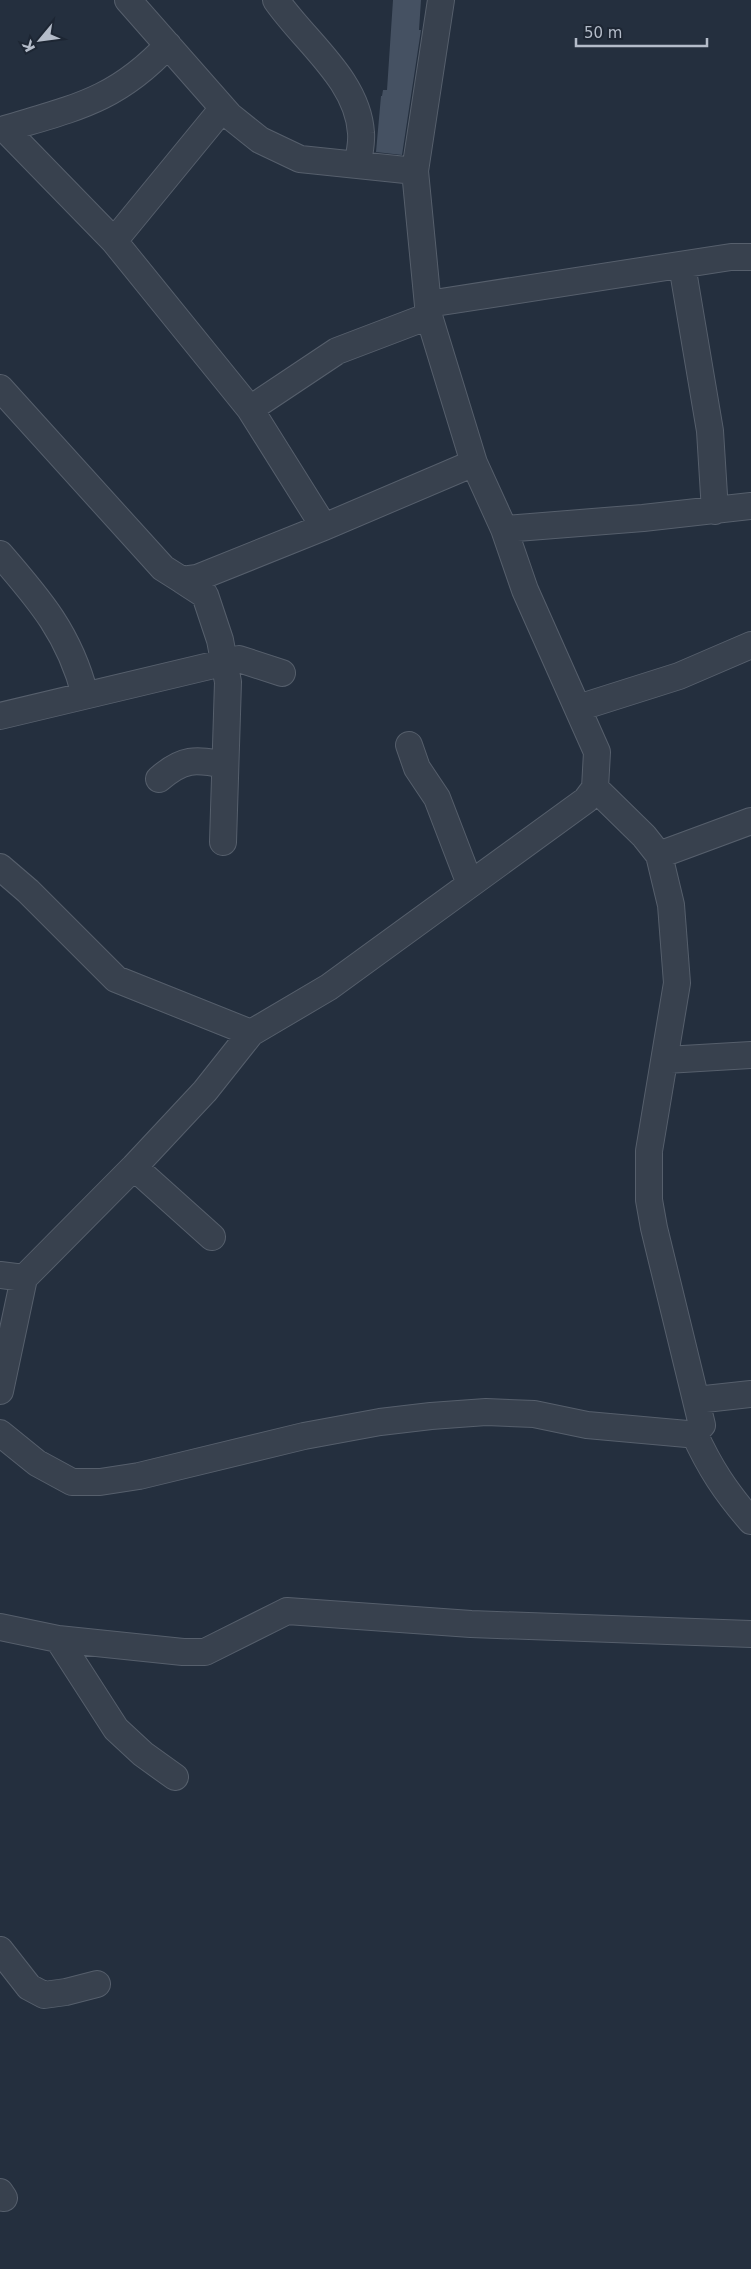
<svg xmlns="http://www.w3.org/2000/svg" width="751" height="2269" viewBox="0 0 751 2269" font-family="'DejaVu Sans',sans-serif">
	<style>
		.building { fill: #455162 }
		.lines { fill: none; stroke-linecap: round; stroke-linejoin: round }
		.minor-casing { stroke: #565f6c; stroke-width: 28 }
		.minor { stroke: #38414e; stroke-width: 26 }
	</style>
	<rect width="100%" height="100%" fill="#242f3e"/>
	<!-- building -->
	<path class="building" d="M393,0H421L419,30H421L402,155L376,152L381,96H382L383,90H387Z"/>
	<g class="lines">
		<!-- minor casing -->
		<g class="minor-casing">
			<path id="minor" d="M128,0L230,116L260,140L300,159L415,171
				M276,0C305,42 358,80 361,133C362,143 359,154 358,164
				M168,45C116,101 74,108 5,129L114,241L250,409L324,527
				M114,241L223,108
				M682,265L710,431L715,511
				M428,304L731,257H751
				M0,388L163,568L182,580L197,578L324,527L474,463
				M250,409L337,351L429,316
				M504,529L643,518L751,506
				M0,554C40,600 70,635 85,695
				M182,580L205,595L220,640L228,682L223,842
				M578,708L679,676L751,645
				M0,716L239,659L282,673
				M409,745L417,768L437,798L470,884
				M159,779C183,758 195,759 225,765
				M659,855L751,821
				M0,867L28,891L116,979L251,1033
				M666,1060L751,1055
				M134,1167L212,1237
				M0,1275L24,1278
				M0,1391L24,1278L134,1167L205,1091L251,1033L329,987L586,800L595,788L597,752L525,590L504,529L474,463L429,316L415,171L441,0
				M696,1400L751,1394
				M0,1433L37,1463L72,1482H100L139,1476L304,1436L380,1422L431,1416L486,1412L534,1414L587,1425L687,1434L694,1433L702,1425L654,1228L649,1200V1151L677,983L671,905L659,855L644,836L595,788
				M694,1433C710,1468 725,1491 751,1521
				M0,1627L58,1639L183,1652H205L287,1611L471,1624L751,1634
				M58,1639L116,1729L143,1754L175,1777
				M0,1950L29,1987L44,1995L66,1992L97,1984
				M0,2192L4,2198"/>
		</g>
		<!-- minor -->
		<use href="#minor" class="minor"/>
	</g>
	<!-- north arrow -->
	<g transform="translate(40 40) rotate(241)" stroke="#1d2633" stroke-width="4" paint-order="stroke">
	<path d="M0-4L9 19L0 12L-9 19Z" fill="#b4bcc9"/>
	<text y="-8" font-size="14" font-weight="bold" text-anchor="middle" fill="#b4bcc9">K</text>
	</g>
	<!-- scale -->
	<path d="M576 38v8h131v-8" fill="none" stroke="#b4bcc9" stroke-width="2.5"/>
	<text x="584" y="38" font-size="15" fill="#b4bcc9" stroke="#1d2633" stroke-width="4" paint-order="stroke">50 m</text>
</svg>
